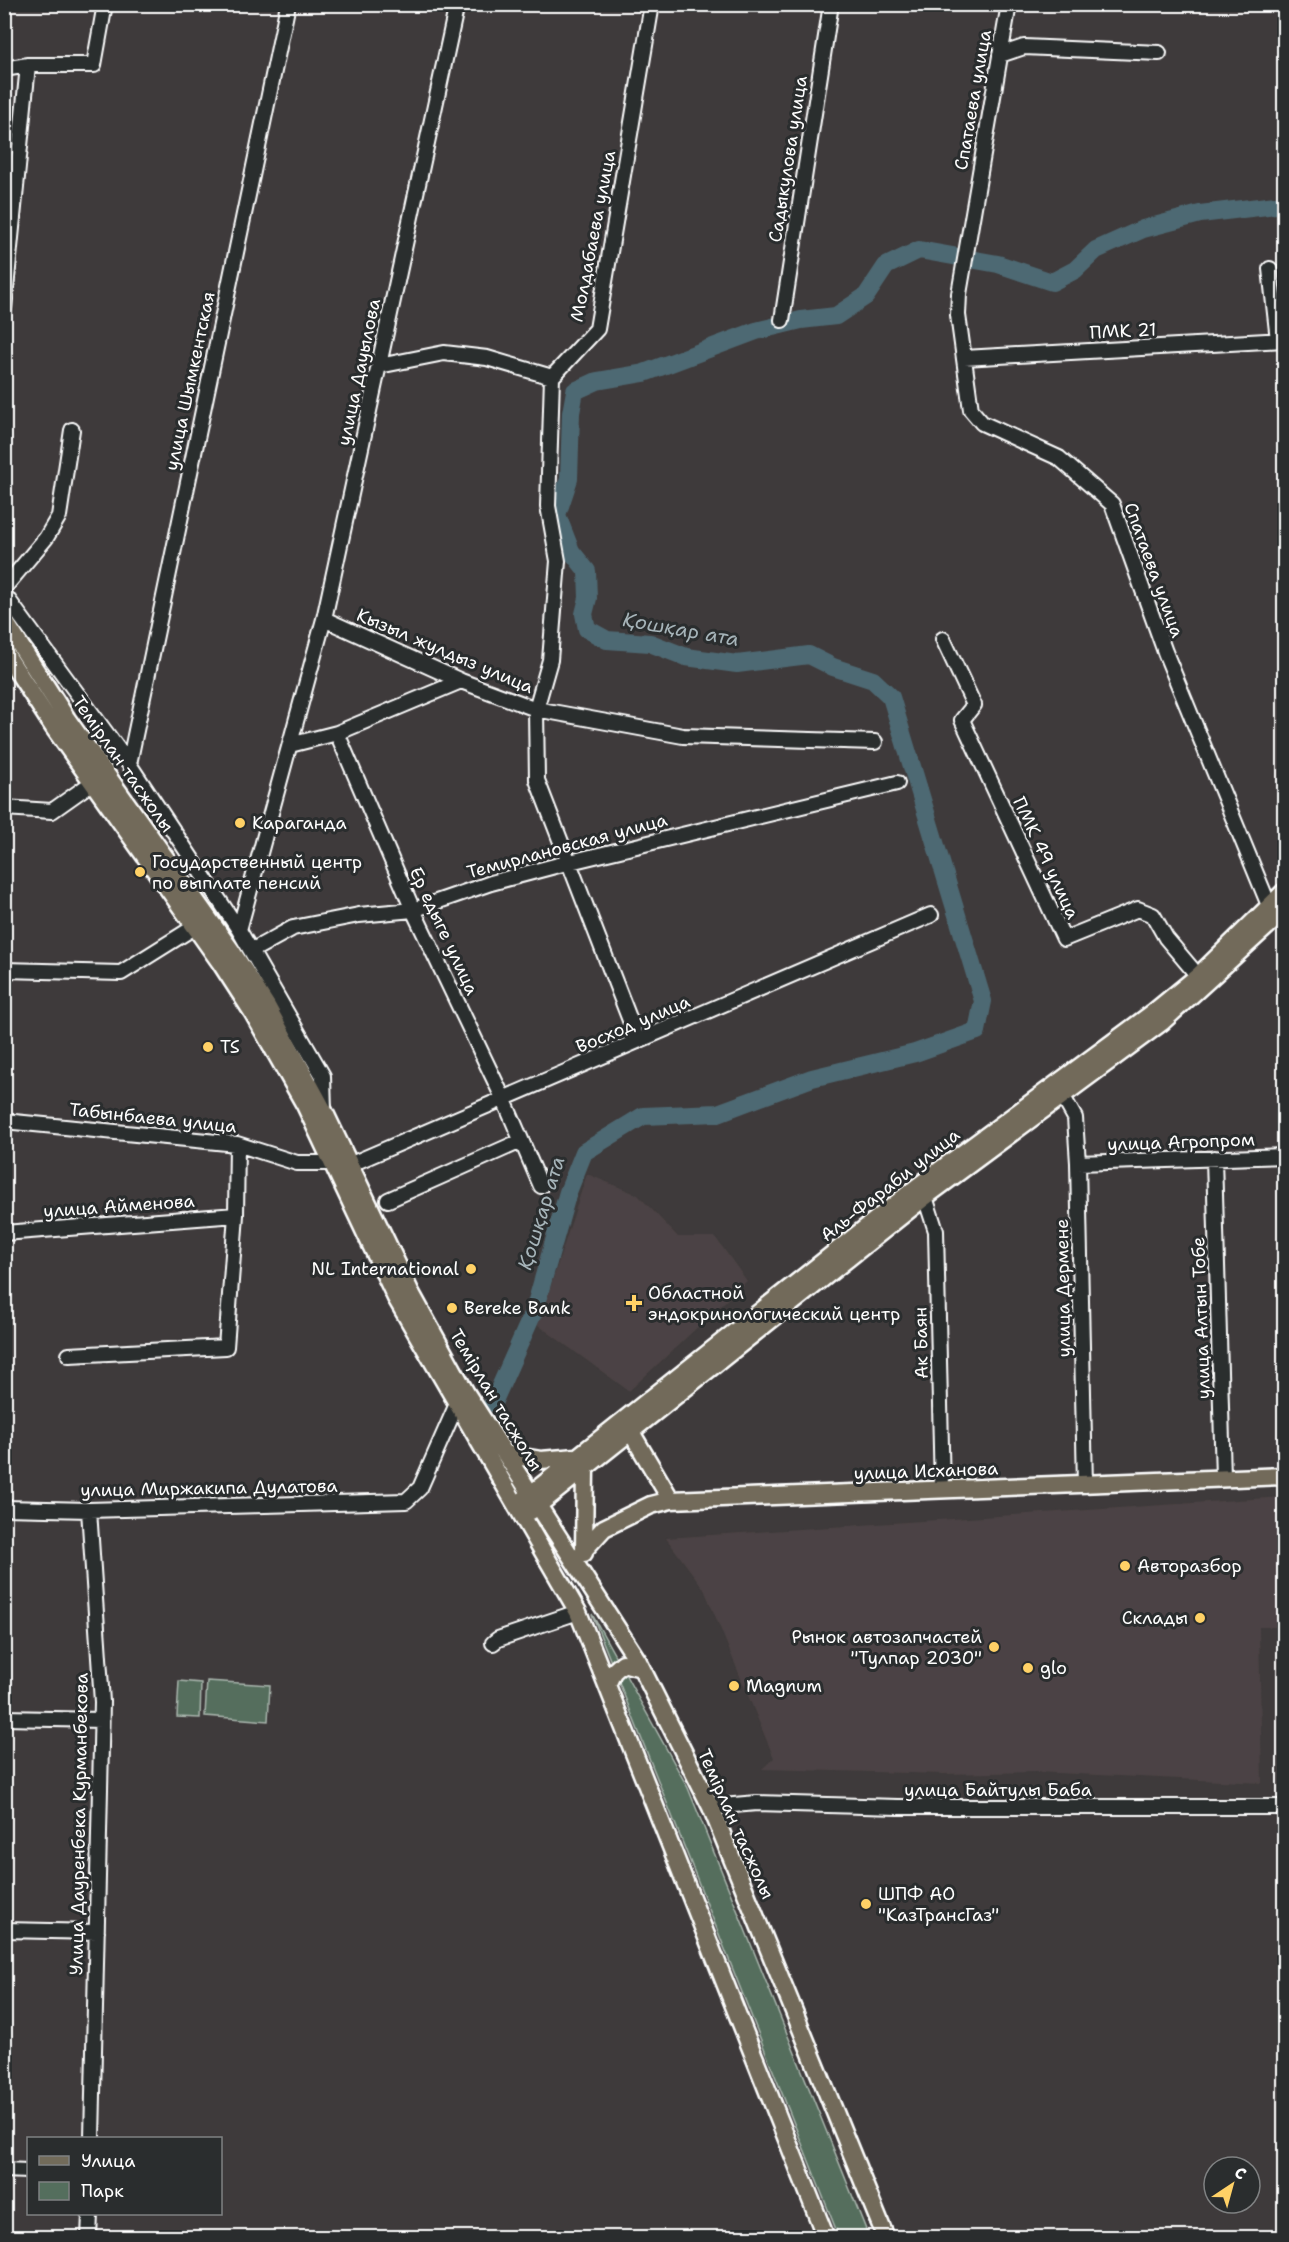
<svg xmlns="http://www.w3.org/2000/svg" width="1289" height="2242" viewBox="0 0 1289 2242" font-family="'Shantell Sans',sans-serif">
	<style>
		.built { fill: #4c4344 }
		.green { fill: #546e5d; stroke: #aab6ae; stroke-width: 1.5 }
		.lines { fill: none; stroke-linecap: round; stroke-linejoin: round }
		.river { stroke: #4e6973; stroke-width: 18 }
		.minor-casing { stroke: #fff; stroke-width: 18 }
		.major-casing { stroke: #fff; stroke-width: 21 }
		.minor { stroke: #2a2d2e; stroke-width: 14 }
		.major { stroke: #726b5a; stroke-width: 16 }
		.poi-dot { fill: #ffd166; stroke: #2a2d2e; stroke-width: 2 }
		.labels { text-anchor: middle; stroke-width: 6; stroke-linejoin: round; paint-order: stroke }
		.street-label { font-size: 18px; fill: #fff; stroke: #2a2d2e }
		.poi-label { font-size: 18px; fill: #fff; stroke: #2a2d2e; text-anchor: start }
		.water-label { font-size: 20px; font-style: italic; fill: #a6b4b9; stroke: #2a2d2e }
	</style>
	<rect width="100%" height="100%" fill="#3e3a3b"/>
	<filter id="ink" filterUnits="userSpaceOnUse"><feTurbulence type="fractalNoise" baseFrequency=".0167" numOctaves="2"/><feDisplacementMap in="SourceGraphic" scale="12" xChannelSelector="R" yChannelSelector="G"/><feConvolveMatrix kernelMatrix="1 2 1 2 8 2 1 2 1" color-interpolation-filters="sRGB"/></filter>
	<g filter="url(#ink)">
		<!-- built -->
		<path class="built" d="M587,1174L638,1195L678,1237H715L747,1281L629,1391L538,1325Z
			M1284,1497V1627H1259L1262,1783L1036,1772L945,1774L762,1769L774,1758L704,1589L666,1538Z"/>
		<!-- green -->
		<path class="green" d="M592,1614L688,1788L869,2237H839Z
			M179,1681L201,1683L200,1718L177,1717Z
			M207,1681L270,1685L268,1721L205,1716Z"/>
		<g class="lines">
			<!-- river -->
			<path class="river" d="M493,1403L534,1311L568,1192L584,1152L643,1116L718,1113L812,1078L915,1053L977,1031L983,1001L891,697L873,680L833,667L809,655L737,664L686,657L650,643L607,640L587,629L584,614L588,598L587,571L571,551L557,515L569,479L571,413L575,391L597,381L644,373L756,331L801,320L836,316L866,296L886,266L919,250L998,264L1052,282L1075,270L1096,250L1143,229L1200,214L1284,204"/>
			<!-- minor casing -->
			<g class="minor-casing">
				<path id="minor" d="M1009,4L959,294L958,315L971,410L982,423L1059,458L1112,504L1165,652L1273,915
					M1000,55L1024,47L1159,53
					M4,69L28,65H94L105,4
					M1270,269L1278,340
					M4,309L28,65
					M782,320L831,4
					M964,358L1284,340
					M379,366L444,353L487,358L552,377
					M4,588L46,538L59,516L72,430
					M4,594L129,764L239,930L323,1076L324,1111
					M324,619L461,681L536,709L683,736L875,742
					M943,639L974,705L962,720L1064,939L1138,909L1153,915L1166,938L1198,976
					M337,733L461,681
					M290,745L337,733L413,910L504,1100L541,1186
					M129,764L288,4
					M4,808L52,811L93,782
					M239,930L324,619L457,4
					M251,951L293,928L359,915L413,910L491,883L570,862L897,783
					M4,970L121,973L204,921
					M638,1041L537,780L536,709L550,660L558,561L548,506L552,377L597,329L652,4
					M1062,1095L1075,1118L1078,1163L1085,1485
					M4,1121L237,1144L297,1163H331
					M1214,1158L1223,1478
					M1078,1163L1284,1156
					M349,1165L931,915
					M925,1197L936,1231L942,1490
					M388,1200L521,1141
					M4,1233L236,1215
					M69,1355L226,1347L236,1215L237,1144
					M4,1508L89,1510L406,1501L420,1488L456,1406
					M89,1510L102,1702L92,2138
					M493,1643L498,1639L578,1612
					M4,1718L101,1720
					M711,1807L757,1803L898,1807H1284
					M4,1930L97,1932
					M4,2170L28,2171
					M89,2238L90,2214"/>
			</g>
			<!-- major casing -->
			<g class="major-casing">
				<path id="major" d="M4,620L67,719L233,953L267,1006L324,1111L410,1291L466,1393L638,1661L711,1807L886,2238
					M4,651L54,728L220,962L253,1013L305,1105L396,1298L578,1612L826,2238
					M631,1432L671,1500
					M505,1454L541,1460L576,1457
					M522,1501L917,1187L1154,1012L1198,976L1284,892
					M531,1511L925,1197L1162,1022L1284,911
					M584,1550L604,1528L651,1505L671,1500L1284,1476
					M584,1553L585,1467
					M608,1683L613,1672L623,1663L641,1668"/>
			</g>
			<!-- minor -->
			<use href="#minor" class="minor"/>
			<!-- major -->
			<use href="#major" class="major"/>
		</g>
	</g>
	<!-- markers -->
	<g class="poi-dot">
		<circle cx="240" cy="823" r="6"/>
		<circle cx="140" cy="872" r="6"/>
		<circle cx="208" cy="1047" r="6"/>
		<circle cx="471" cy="1269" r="6"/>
		<path d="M631 1294h6v6h6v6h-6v6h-6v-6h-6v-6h6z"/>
		<circle cx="452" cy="1308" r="6"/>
		<circle cx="1125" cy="1566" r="6"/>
		<circle cx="1200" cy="1618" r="6"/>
		<circle cx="994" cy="1647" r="6"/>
		<circle cx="1028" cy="1668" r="6"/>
		<circle cx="734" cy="1686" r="6"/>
		<circle cx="866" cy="1904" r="6"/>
	</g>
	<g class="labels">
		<!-- street labels -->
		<g class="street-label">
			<text transform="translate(973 100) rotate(-80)" y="6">Спатаева улица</text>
			<text transform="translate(788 159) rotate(-81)" y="6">Садыкулова улица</text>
			<text transform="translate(593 236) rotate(-79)" y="6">Молдабаева улица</text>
			<text transform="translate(1123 331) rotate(-3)" y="6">ПМК 21</text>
			<text transform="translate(359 372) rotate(-78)" y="6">улица Дауылова</text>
			<text transform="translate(190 381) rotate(-78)" y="6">улица Шымкентская</text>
			<text transform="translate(1154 570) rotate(70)" y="6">Спатаева улица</text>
			<text transform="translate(445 651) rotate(23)" y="6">Кызыл жулдыз улица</text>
			<text transform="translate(123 764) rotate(55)" y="6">Темірлан тасжолы</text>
			<text transform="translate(567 846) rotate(-15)" y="6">Темирлановская улица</text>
			<text transform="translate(1046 858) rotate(65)" y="6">ПМК 49 улица</text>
			<text transform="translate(444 931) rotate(65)" y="6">Ер едыге улица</text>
			<text transform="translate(633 1024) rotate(-23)" y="6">Восход улица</text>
			<text transform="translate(153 1118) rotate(6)" y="6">Табынбаева улица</text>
			<text transform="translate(1181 1142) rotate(-2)" y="6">улица Агропром</text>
			<text transform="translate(890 1185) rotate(-38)" y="6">Аль-Фараби улица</text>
			<text transform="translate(119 1206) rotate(-4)" y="6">улица Айменова</text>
			<text transform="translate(1063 1288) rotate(-91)" y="6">улица Дермене</text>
			<text transform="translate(1201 1318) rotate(-92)" y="6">улица Алтын Тобе</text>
			<text transform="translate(921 1343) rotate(-91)" y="6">Ак Баян</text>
			<text transform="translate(496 1400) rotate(59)" y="6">Темірлан тасжолы</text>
			<text transform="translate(926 1471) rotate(-2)" y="6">улица Исханова</text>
			<text transform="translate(209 1488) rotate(-1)" y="6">улица Миржакипа Дулатова</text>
			<text x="998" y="1796">улица Байтулы Баба</text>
			<text transform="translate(79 1824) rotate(-89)" y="6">Улица Дауренбека Курманбекова</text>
			<text transform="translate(736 1824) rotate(66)" y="6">Темірлан тасжолы</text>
		</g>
		<!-- poi labels -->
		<g class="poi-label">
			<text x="252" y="829">Караганда</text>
			<text x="152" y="868">Государственный центр<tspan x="152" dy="21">по выплате пенсий</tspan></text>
			<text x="220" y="1053">TS</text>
			<text x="459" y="1275" text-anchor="end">NL International</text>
			<text x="648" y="1299">Областной<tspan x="648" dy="21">эндокринологический центр</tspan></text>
			<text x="464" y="1314">Bereke Bank</text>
			<text x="1137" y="1572">Авторазбор</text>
			<text x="1188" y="1624" text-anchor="end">Склады</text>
			<text x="982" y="1643" text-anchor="end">Рынок автозапчастей<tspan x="982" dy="21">"Тулпар 2030"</tspan></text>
			<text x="1040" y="1674">glo</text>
			<text x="746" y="1692">Magnum</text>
			<text x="878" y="1900">ШПФ АО<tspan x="878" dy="21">"КазТрансГаз"</tspan></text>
		</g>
		<!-- water labels -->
		<g class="water-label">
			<text transform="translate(681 629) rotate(10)" y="7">Қошқар ата</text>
			<text transform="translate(541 1213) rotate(-73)" y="7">Қошқар ата</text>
		</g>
	</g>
	<!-- margin -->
	<rect width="1289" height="2242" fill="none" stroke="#2a2d2e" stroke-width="24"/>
	<rect x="12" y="12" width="1265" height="2218" fill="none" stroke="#fff" stroke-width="2" filter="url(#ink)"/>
	<!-- legend -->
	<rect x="27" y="2137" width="195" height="78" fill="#2a2d2e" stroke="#7f8182" stroke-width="1.5"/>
	<rect x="39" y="2156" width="30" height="9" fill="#726b5a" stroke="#7f8182" stroke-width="1.5"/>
	<text x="81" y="2167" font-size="18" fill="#ffffff">Улица</text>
	<rect x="39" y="2182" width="30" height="18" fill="#546e5d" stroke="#7f8182" stroke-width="1.5"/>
	<text x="81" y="2197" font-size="18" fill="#ffffff">Парк</text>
	<!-- north arrow -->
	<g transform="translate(1232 2185) rotate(36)"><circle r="28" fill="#2a2d2e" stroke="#7f8182" stroke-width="1.5"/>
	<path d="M0-4.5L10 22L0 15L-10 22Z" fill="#ffd166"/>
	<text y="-9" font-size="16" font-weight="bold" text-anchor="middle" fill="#ffffff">С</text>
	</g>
</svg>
